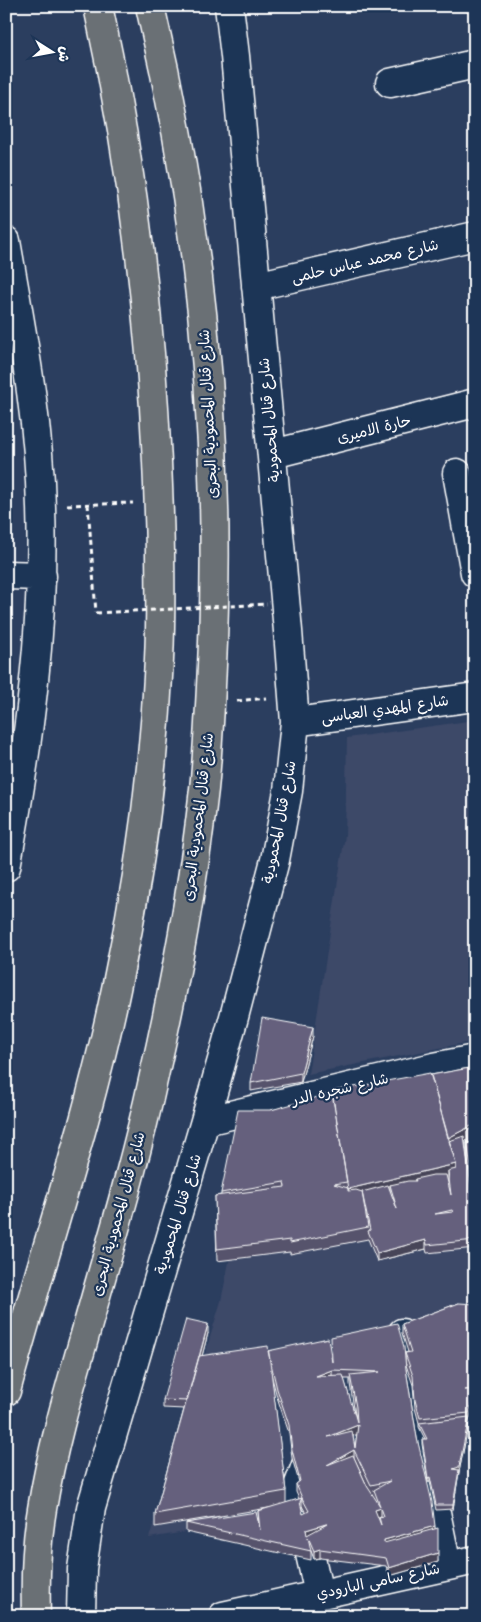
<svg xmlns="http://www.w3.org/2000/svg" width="481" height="1622" viewBox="0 0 481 1622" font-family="'Comic Neue','Playpen Sans Arabic',sans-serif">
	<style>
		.built { fill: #3c4868 }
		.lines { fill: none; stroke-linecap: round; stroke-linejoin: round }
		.minor-casing { stroke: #fff; stroke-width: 31 }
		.major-casing { stroke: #fff; stroke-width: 31 }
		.path { stroke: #fff; stroke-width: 3; stroke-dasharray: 5 4; stroke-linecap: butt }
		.minor { stroke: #1d3557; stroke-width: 28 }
		.major { stroke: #6b7074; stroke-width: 28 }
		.path-bridge { stroke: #fff; stroke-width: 3; stroke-dasharray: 5 4; stroke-linecap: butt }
		.wall { fill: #57536c; stroke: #fff; fill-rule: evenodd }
		.shaded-wall { fill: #474458; stroke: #fff }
		.building { fill: #65617d; stroke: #fff; fill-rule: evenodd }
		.labels { text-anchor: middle; stroke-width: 4.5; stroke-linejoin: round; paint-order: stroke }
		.street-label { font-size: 15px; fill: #fff; stroke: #1d3557 }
	</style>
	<rect width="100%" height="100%" fill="#2b3e5f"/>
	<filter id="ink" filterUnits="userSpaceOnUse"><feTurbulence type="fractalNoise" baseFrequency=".02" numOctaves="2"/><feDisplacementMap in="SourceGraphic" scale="10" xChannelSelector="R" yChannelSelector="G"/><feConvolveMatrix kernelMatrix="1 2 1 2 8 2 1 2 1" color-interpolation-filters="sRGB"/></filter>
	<g filter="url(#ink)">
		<!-- built -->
		<path class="built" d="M475,720V1041L308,1074L345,835L347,738Z
			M475,1078V1314L268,1360L282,1516L149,1538L221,1301L258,1119Z"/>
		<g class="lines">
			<!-- minor casing -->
			<g class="minor-casing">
				<path id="minor" d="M390,83L475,64
					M6,241C21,329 39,417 41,507C45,627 28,749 6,867
					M256,286L475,236
					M273,454L475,403
					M457,473L475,573
					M6,575L42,576
					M295,722L475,697
					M205,1121L434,1067L475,1059
					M402,1333L405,1362L447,1566
					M309,1457L296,1492L319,1594
					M81,1616L82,1569L91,1508L205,1121L234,1017L275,860L288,791L295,722L288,631L235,56L229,6
					M223,1616L475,1560"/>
			</g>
			<!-- major casing -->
			<g class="major-casing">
				<path id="major" d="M6,1391C42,1257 88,1125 116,989C139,881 154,770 159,660C162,593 160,527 157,462C150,308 131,156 98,6
					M36,1616C35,1580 36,1544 42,1509C51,1453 67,1397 83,1342C107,1255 134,1168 153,1080C175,984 193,887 204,789C209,740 211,691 213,642C221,428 199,214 150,6"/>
			</g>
			<!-- path -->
			<path class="path" d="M88,504L96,613
				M67,505L133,503
				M237,701L266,698"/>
			<!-- minor -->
			<use href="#minor" class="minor"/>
			<!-- major -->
			<use href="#major" class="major"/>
			<!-- path-bridge -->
			<path class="path-bridge" d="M96,613L267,604"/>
		</g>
		<!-- wall -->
		<path class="wall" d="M313,1036L301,1082L251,1091V1083Z
			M475,1067V1203L467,1155V1140L465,1141L474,1210H475V1248L427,1253L426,1249L377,1261L368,1239L290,1254V1252L217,1261L215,1196L221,1195V1193L271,1110L431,1075Z
			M459,1303L475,1392L459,1472L453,1509L436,1510L430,1482H428L422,1444V1439H425L419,1427V1423L415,1408L413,1385L405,1362V1353L408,1352L402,1333V1324Z
			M208,1333L202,1356L268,1351L406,1369L417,1438L435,1529L438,1562L389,1576L386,1566L320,1558L314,1559L311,1551V1560L186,1532V1523L259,1525L258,1511L274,1507L155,1527V1514L184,1409L163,1408V1400ZM271,1374L277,1397L289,1433L292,1458L299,1482L296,1484V1492L299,1499L286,1503V1491ZM344,1379H350V1384L356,1420ZM357,1434L355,1448L353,1436ZM354,1458L368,1489L367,1486ZM302,1506L306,1513L303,1514L302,1508Z"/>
		<!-- shaded-wall -->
		<path class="shaded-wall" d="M313,1027V1036L301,1082V1073Z
			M475,1124V1135L467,1131V1140L450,1149L448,1138Z
			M456,1164V1178L448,1171V1180L416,1187L415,1179V1188L390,1185V1193L348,1203V1189Z
			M426,1240V1249L377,1261V1253Z
			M208,1324V1333L188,1409V1401Z
			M332,1370V1378L316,1376Z
			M475,1384L474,1398L459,1472L453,1509V1474L469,1417V1413Z
			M358,1425V1434L328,1446V1437Z
			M354,1450V1458L327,1474V1465Z
			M430,1477V1482H428V1478Z
			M302,1498V1506L300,1511V1502Z
			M381,1508V1516L375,1518V1510Z
			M326,1524L306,1538V1530Z
			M435,1526V1534L384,1548V1540Z
			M320,1549V1558L314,1559V1551Z
			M438,1553V1562L389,1576V1568Z"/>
		<!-- building -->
		<path class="building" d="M262,1018L313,1027L301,1073L251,1083Z
			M475,1067V1124L448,1138L431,1075Z
			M430,1073L456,1164L348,1189L332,1091Z
			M332,1093L347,1182L334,1184L348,1188V1191L356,1190L362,1192L368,1227L290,1243V1240L217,1249L215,1196L285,1187L284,1182L221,1193L238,1110H271Z
			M475,1127V1142L468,1143L467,1131Z
			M464,1136L474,1210H475V1240L427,1245L426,1240L377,1253L368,1231L370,1230L362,1192L388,1185L397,1209L390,1185L408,1181H416L415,1179L433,1175H446L451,1195L448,1171L456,1169V1164L449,1141ZM452,1210L453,1212L435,1214Z
			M475,1142V1191L467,1143Z
			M459,1303L475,1304V1334H474H475V1384L474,1388L465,1390H474L469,1413L420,1418L415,1400L413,1376L405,1353L411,1352L402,1324Z
			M186,1319L208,1324L187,1401L163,1400Z
			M397,1323L404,1347L406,1369L417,1438L432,1502L435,1526L384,1540V1543L438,1528V1553L389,1568L386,1558L320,1549L314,1551L308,1537L311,1551L186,1523L256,1512L260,1530L258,1511L302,1498L296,1484L300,1481L292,1450L289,1425L277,1389L268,1351L328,1338L332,1362L331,1337ZM332,1370L380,1372L350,1375L356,1407L357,1422L343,1375L316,1376ZM358,1425L355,1448L352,1431L328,1437ZM354,1450L371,1485L390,1481L374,1490L380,1506L367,1486L353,1455L327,1465ZM302,1498L309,1511L303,1514L300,1502ZM381,1508L384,1516L379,1517L381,1525L375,1510ZM326,1524H327L307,1535L306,1530Z
			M268,1346L286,1491L155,1514L199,1356Z
			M469,1417L459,1467L453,1469L459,1470L453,1505H436L430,1477L428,1478L422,1439H427L419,1423Z"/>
	</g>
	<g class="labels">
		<!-- street labels -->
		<g class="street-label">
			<text transform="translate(365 261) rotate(-13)" y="5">شارع محمد عباس حلمى</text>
			<text transform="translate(208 414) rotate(-93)" y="5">شارع قنال المحمودية البحرى</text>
			<text transform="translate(269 420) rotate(-95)" y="5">شارع قنال المحمودية</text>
			<text transform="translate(374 429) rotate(-14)" y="5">حارة الاميرى</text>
			<text transform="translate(385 709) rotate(-8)" y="5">شارع المهدي العباسى</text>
			<text transform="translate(198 817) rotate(-83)" y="5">شارع قنال المحمودية البحرى</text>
			<text transform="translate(279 822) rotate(-79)" y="5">شارع قنال المحمودية</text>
			<text transform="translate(340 1089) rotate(-13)" y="5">شارع شجره الدر</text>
			<text transform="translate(118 1214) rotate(-75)" y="5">شارع قنال المحمودية البحرى</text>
			<text transform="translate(178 1214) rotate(-73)" y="5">شارع قنال المحمودية</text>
			<text transform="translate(378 1581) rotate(-12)" y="5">شارع سامى البارودي</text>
		</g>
	</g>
	<!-- margin -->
	<rect width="481" height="1622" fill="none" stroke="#1d3557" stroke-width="25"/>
	<rect x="12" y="12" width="456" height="1597" fill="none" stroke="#fff" stroke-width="2" filter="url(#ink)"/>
	<!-- north arrow -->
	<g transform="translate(52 52) rotate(101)" stroke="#1d3557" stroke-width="4" paint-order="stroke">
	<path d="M0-4L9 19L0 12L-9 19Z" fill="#ffffff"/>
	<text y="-8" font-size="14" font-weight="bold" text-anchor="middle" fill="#ffffff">ش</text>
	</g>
</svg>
